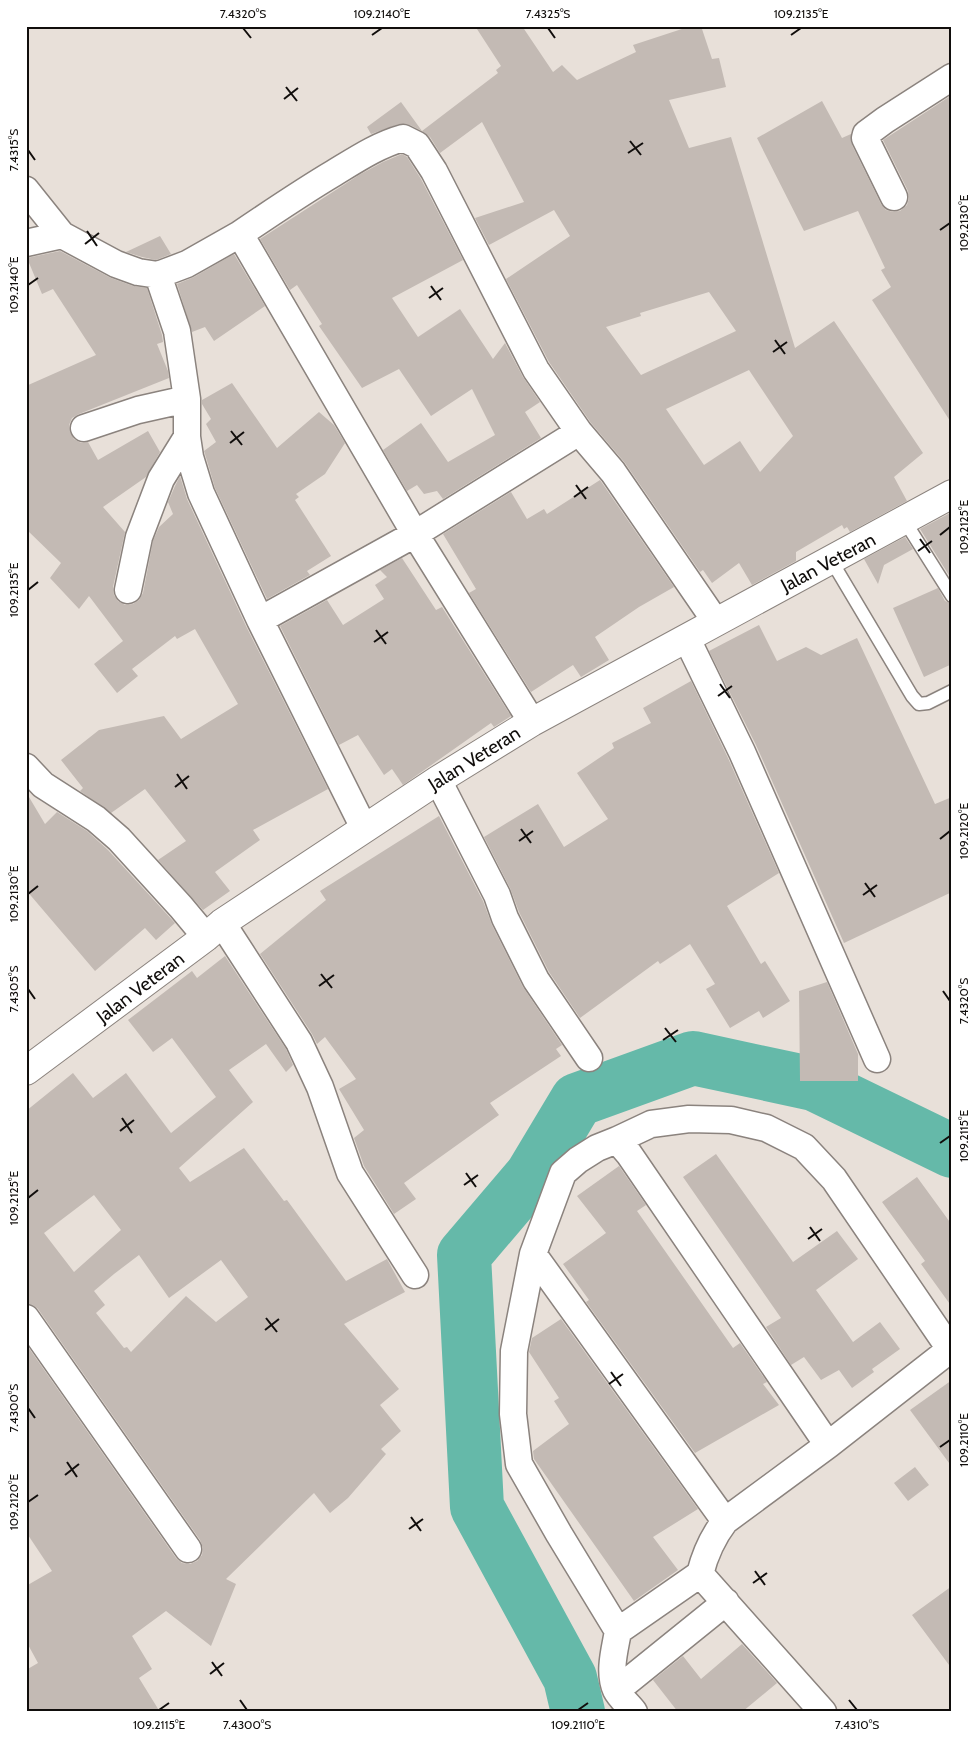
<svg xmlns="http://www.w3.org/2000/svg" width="978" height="1738" viewBox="0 0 978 1738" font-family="Cabin,sans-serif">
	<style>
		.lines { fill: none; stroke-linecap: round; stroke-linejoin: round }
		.river { stroke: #65b9a9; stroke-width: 54 }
		.building { fill: #c3bab4; fill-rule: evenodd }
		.service-casing { stroke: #8b837e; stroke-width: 15 }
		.minor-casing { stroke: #8b837e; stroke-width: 29 }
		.trunk-casing { stroke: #8b837e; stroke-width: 30 }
		.service { stroke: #fff; stroke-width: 12 }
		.minor { stroke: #fff; stroke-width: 26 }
		.trunk { stroke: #fff; stroke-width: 28 }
		.ticks { fill: none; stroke: #110e0c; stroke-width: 2 }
		.labels { text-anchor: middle; stroke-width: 4; stroke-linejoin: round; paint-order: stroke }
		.street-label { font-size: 19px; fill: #110e0c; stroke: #fff }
		.neatline { fill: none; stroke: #110e0c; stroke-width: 2 }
		.ticks-label { font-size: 12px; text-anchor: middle; fill: #110e0c }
	</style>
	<rect width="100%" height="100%" fill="#e8e0d9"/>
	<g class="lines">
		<!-- river -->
		<path class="river" d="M578,1712L570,1678L477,1507L464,1255L532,1175L577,1100L693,1058L814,1084L952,1151"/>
	</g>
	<!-- building -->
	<path class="building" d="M475,26H522L553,72L562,65L577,80L636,52L633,45L691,26H701L712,59L719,58L726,87L669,100L689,148L731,137L795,348L834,321L923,453L894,477L907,501L850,532L847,527L844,529L842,525L796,552V561L752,585L739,563L712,583L703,570L700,572L625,463L591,423L549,362L506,279L570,236L554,210L489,245L475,218L524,202L482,122L440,153L430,137L422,131L498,73L496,70L501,66ZM709,292L736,331L641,375L606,327L641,316L640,313ZM749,370L793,436L760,472L740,441L704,465L666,409Z
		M952,95V424L872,300L891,287L881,270L885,268L858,211L804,231L757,138L822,101L842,138L851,134L852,145L881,204L886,210L893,212L900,211L907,205L909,198L908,191L883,140Z
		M401,102L422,131L410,125L399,124L371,134L367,127Z
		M402,154L407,157L421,179L463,260L392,298L418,337L460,309L493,359L505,343L523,377L540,402L525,412L541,438L443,499L437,491L424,494L417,485L407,491L383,450L421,423L448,462L495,435L472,389L431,416L399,369L362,388L319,326L322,324L297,285L290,290L260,239L359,175L383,162Z
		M160,236L171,254L156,260L142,257L126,252Z
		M60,251L111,278L133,286L147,288L162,335L163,342L157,344L168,371L169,378L79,414L72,418L69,425L70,432L74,439L81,443L88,442L98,460L148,431L160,452L146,477L103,507L125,532L113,587L114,595L118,601L125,605L133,604L139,600L143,593L153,541L159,527L173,514L168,502L175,486L180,476L187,499L246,626L328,789L253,830L260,840L215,872L230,891L203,910L158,860L186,841L145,789L111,813L80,791L83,788L61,760L99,730L164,716L181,739L238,704L195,629L177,639L175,636L132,669L138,676L117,693L94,664L123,641L89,596L79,609L50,578L61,563L26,529V386L96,355L53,289L42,294L27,258Z
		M234,254L265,306L214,341L205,327L192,332L177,284L194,277Z
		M232,383L277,448L319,412L334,425L345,443L325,474L296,494L299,497L295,500L331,556L307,571L310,575L267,599L215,488L205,454L204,451L216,442L206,424L211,419L202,404V400Z
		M600,480L674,587L639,607L595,637L609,660L581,677L573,665L531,692L469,593L476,589L443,534L511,492L527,519L544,509L547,514Z
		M952,512V580L920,529Z
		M905,537L913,549L884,565L878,584L864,559Z
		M402,558L436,610L442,607L511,716L494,727L491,723L403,785L392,769L384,775L358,735L339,745L280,626L327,600L343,625L384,599L375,585L387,577L380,570Z
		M938,588L945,601L952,604V664L924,677L893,608Z
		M759,625L777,661L806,647L821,655L857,638L935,804L952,797V892L844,943L756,745L709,651Z
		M691,681L728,758L779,873L727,906L761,964L765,961L790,1001L763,1018L759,1011L730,1028L706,989L715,984L690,944L660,964L658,961L580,1018L549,972L519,912L510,888L484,837L538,804L564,847L608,819L577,773L614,748L612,743L651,723L643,708Z
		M26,792L45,824L57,812L87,831L108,850L175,923L156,940L145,928L95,971L26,890Z
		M439,816L483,901L492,925L523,987L562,1045L556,1049L561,1056L490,1103L499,1115L404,1183L416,1199L394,1214L364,1166L354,1138L364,1130L339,1089L356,1079L325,1037L317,1044L312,1034L260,954L326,900L320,891Z
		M225,956L286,1049L293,1065L286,1072L266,1044L229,1070L253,1102L179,1168L190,1182L244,1148L284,1201L287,1200L346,1281L387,1259L405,1292L344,1324L399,1389L380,1405L401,1431L381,1449L386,1454L348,1498L330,1513L314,1493L226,1579L236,1584L211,1646L166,1611L132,1636L152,1669L139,1678L160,1712H26V1670L38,1663L26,1641V1586L52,1571L26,1532V1344L176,1558L182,1563L190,1564L197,1561L202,1555L203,1548L200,1540L38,1309L33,1305L26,1303V1111L73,1073L93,1098L126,1073L171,1133L216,1097L172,1038L153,1052L128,1020L192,971L197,978ZM94,1195L121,1230L74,1272L44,1233ZM139,1255L169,1298L221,1260L248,1297L216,1322L186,1296L131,1352L127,1347L124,1348L96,1313L105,1305L94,1291L114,1274Z
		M827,982L858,1054V1081H800L799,991Z
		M716,1154L793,1262L837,1231L858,1259L816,1290L853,1342L880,1322L900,1349L872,1369L874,1372L852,1388L839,1370L821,1380L804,1357L791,1365L766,1327L781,1318L683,1177Z
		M619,1166L646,1205L637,1211L733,1348L740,1343L767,1382L763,1384L779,1405L695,1453L586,1302L589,1300L563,1264L606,1233L577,1196Z
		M917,1177L952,1225V1307L921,1264L925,1261L882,1202Z
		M561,1319L698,1509L653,1537L678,1570L634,1601L534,1459L533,1451L569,1424L554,1401L559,1398L529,1352L532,1338Z
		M952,1380V1467L910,1410Z
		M915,1467L929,1485L908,1501L894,1483Z
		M952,1586V1669L912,1615Z
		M742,1644L777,1683L742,1712H678L653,1680L683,1656L701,1679Z"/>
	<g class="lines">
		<!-- service casing -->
		<g class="service-casing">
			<path id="service" d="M904,520L952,596
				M831,560L912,696L919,704L928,703L952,691"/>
		</g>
		<!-- minor casing -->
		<g class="minor-casing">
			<path id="minor" d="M26,190L62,235L116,264L138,272L158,275L187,264L240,234
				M894,197L865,138L866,134L885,120L952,77
				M26,243L62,235
				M158,275L177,331L187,399V437L190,457L201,493L260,620L364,828
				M84,428L138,410L187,399
				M128,590L139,537L161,479L187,437
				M260,620L415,534L579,432
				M687,639L742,752L877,1059
				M532,722L415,534L240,234C271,213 302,192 334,173C357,159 378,145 403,138L417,145L434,171L536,370L579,432L613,472L716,622
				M26,767L43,785L96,819L119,839L181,907L206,937
				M438,780L497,895L505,918L536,980L589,1058
				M222,923L299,1042L320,1087L350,1173L415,1275
				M617,1140L651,1124L689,1119L731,1120L766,1128L804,1147L834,1179L952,1352
				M533,1254L725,1521
				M26,1318L188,1549
				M618,1631L700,1574
				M617,1690L726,1602
				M634,1712C629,1705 620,1698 616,1690C608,1672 615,1649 618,1631L559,1534L519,1464L513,1414L514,1351L533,1254L563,1173L578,1160L597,1148L617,1140L629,1154L828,1445
				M823,1712L700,1574C705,1554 712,1538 725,1521L828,1445L952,1348"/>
		</g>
		<!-- trunk casing -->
		<g class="trunk-casing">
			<path id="trunk" d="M26,1071L206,937L222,923L438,780L532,722L952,494"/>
		</g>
		<!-- service -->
		<use href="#service" class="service"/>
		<!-- minor -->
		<use href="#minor" class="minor"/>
		<!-- trunk -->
		<use href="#trunk" class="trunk"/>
	</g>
	<!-- ticks -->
	<path class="ticks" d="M243,28L251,38M548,28L555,38M372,35L382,28M791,35L801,28M286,87L297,101M284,99L298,88M630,141L641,155M28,150L35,160M628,153L643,143M940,230L950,223M87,231L97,246M85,244L99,233M28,285L38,278M431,286L441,300M429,298L443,288M775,340L785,354M773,352L787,342M231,431L242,445M230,443L244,432M576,485L586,499M574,497L588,487M940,535L950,527M920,539L930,553M918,551L932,541M28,590L38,582M376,630L386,644M374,642L388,632M720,684L730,698M718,696L732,686M177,774L187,789M175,787L189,776M521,829L531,843M940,839L950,831M519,841L533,831M865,883L875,897M28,894L38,886M863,895L877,885M321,974L332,988M319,986L334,975M28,989L35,999M943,991L950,1001M665,1028L676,1042M663,1040L678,1030M122,1118L132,1133M120,1131L134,1120M940,1143L950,1136M466,1173L476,1187M464,1185L478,1175M28,1198L38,1190M810,1227L820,1241M808,1239L822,1229M266,1318L277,1332M265,1330L279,1319M611,1372L621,1386M609,1384L623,1374M28,1408L35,1418M940,1447L950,1440M67,1462L77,1477M65,1475L79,1464M28,1502L38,1495M411,1517L421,1531M409,1529L423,1519M755,1571L765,1585M753,1583L767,1573M212,1662L222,1676M210,1674L224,1663M240,1700L247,1710M849,1700L857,1710M159,1710L169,1703M578,1710L588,1703"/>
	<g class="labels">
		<!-- street labels -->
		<g class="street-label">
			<text transform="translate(828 562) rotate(-28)" y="7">Jalan Veteran</text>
			<text transform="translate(474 758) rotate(-32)" y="7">Jalan Veteran</text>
			<text transform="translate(140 987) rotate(-37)" y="7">Jalan Veteran</text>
		</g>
	</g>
	<!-- border -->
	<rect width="978" height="1738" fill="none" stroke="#ffffff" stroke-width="55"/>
	<rect x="28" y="28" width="922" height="1682" class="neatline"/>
	<g class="ticks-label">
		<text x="243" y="18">7.4320°S</text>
		<text x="382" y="18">109.2140°E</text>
		<text x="548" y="18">7.4325°S</text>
		<text x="801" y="18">109.2135°E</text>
		<text transform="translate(14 150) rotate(-90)" y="4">7.4315°S</text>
		<text transform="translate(964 223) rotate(-90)" y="4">109.2130°E</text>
		<text transform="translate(14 285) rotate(-90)" y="4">109.2140°E</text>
		<text transform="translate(964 527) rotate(-90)" y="4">109.2125°E</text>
		<text transform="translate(14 590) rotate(-90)" y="4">109.2135°E</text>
		<text transform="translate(964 831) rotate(-90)" y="4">109.2120°E</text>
		<text transform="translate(14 894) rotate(-90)" y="4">109.2130°E</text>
		<text transform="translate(14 989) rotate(-90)" y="4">7.4305°S</text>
		<text transform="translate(964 1001) rotate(-90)" y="4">7.4320°S</text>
		<text transform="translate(964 1136) rotate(-90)" y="4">109.2115°E</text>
		<text transform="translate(14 1198) rotate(-90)" y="4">109.2125°E</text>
		<text transform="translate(14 1408) rotate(-90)" y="4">7.4300°S</text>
		<text transform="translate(964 1440) rotate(-90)" y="4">109.2110°E</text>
		<text transform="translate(14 1502) rotate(-90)" y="4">109.2120°E</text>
		<text x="159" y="1729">109.2115°E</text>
		<text x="247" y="1729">7.4300°S</text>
		<text x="578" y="1729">109.2110°E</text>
		<text x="857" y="1729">7.4310°S</text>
	</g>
</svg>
